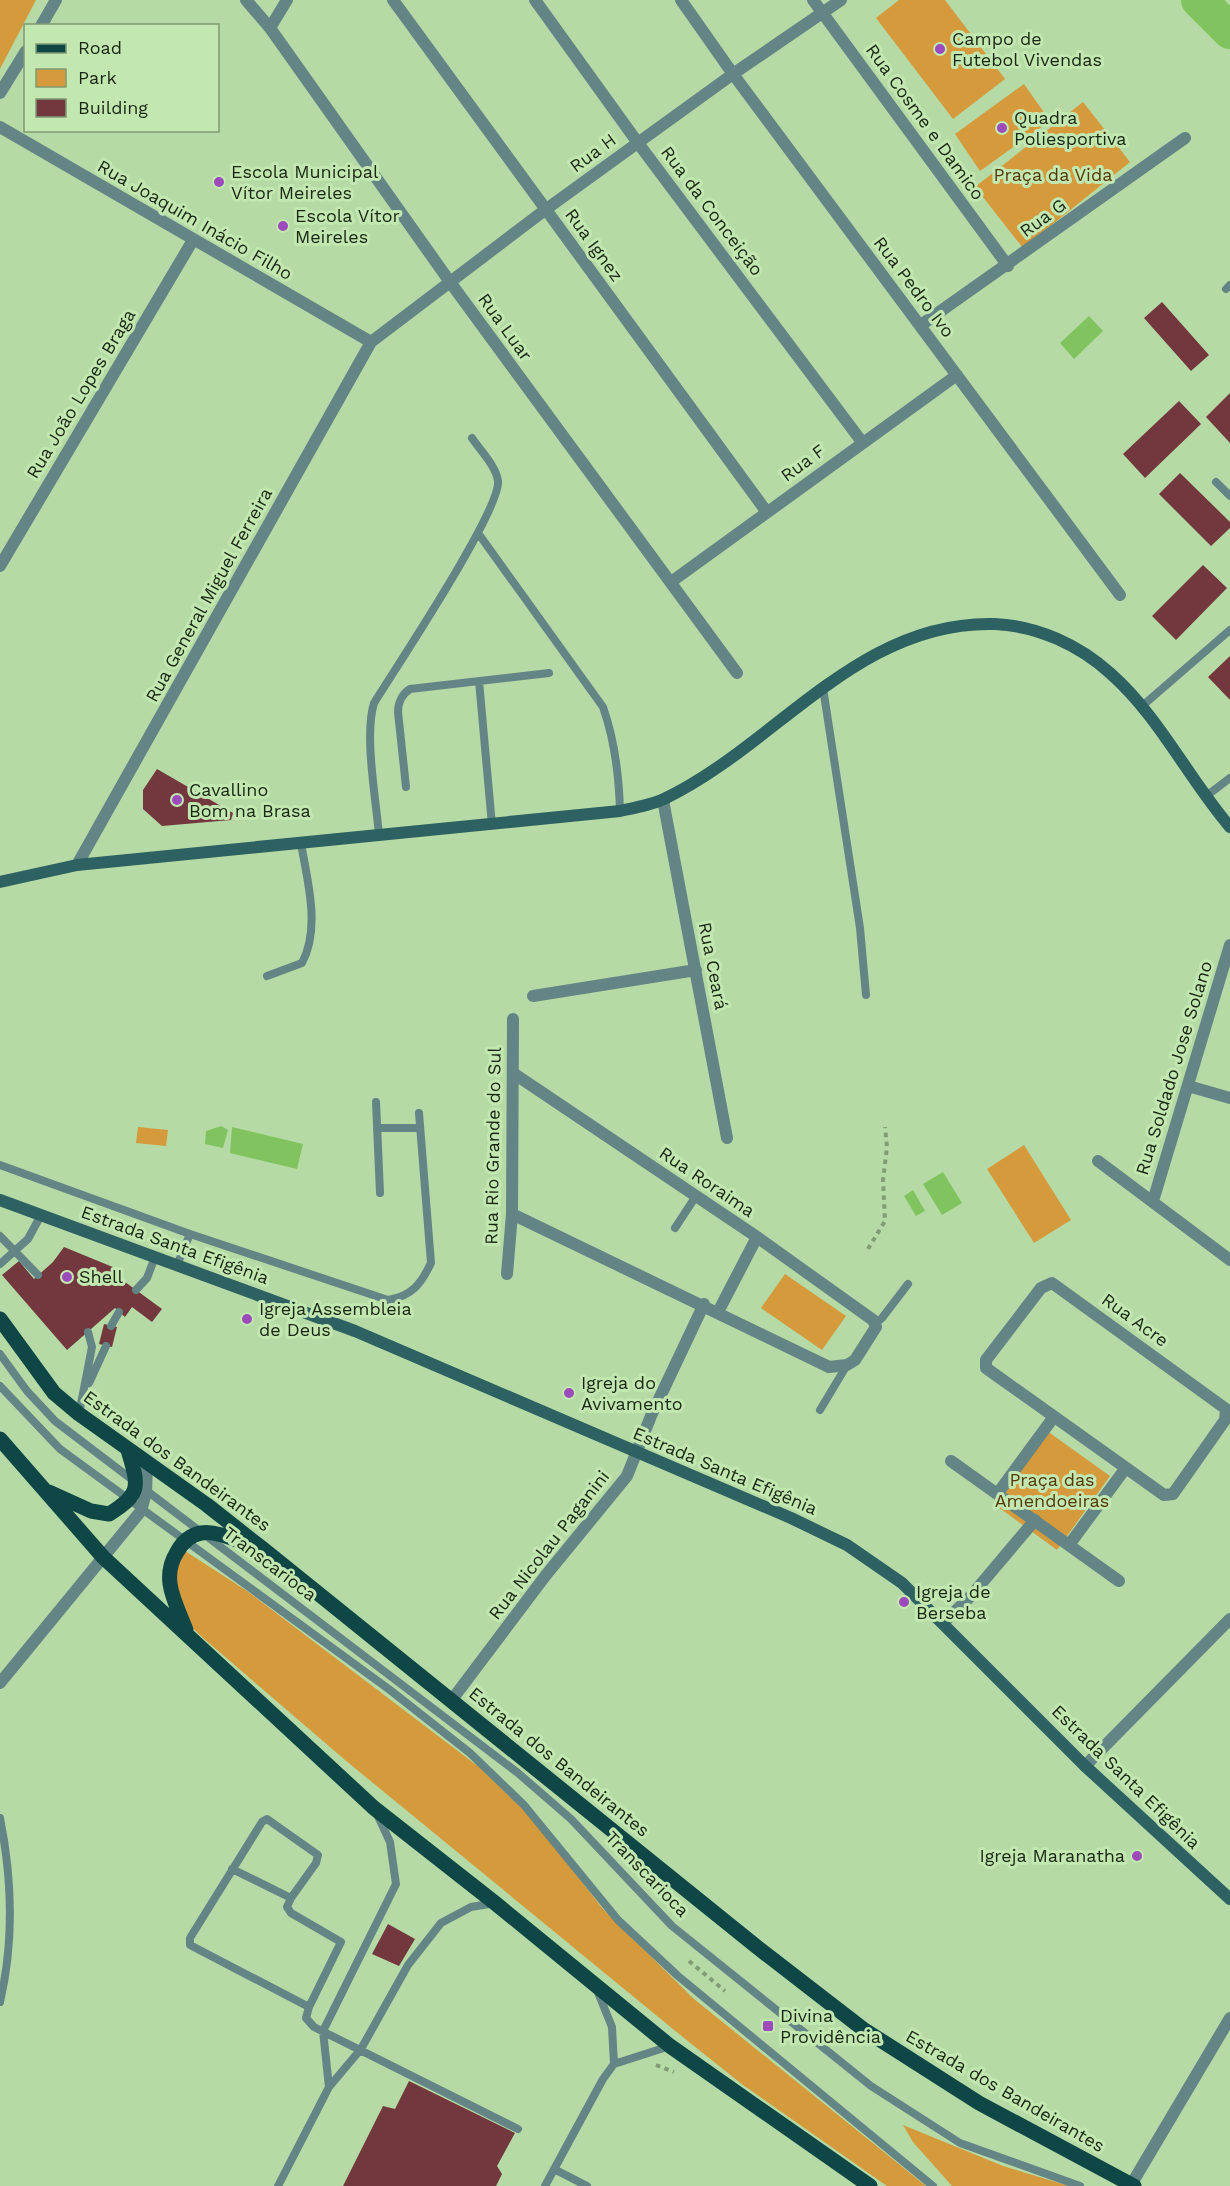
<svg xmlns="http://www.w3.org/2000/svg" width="1230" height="2186" viewBox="0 0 1230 2186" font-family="'Work Sans',sans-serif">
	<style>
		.green { fill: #d59a3b }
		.water { fill: #81c45f }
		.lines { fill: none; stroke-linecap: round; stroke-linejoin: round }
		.river { stroke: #81c45f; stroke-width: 36 }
		.building { fill: #72383d }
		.path { stroke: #819d74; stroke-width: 4; stroke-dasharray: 4.5 4.5; stroke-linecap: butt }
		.lane { stroke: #648585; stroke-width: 8 }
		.street { stroke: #648585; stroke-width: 12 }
		.secondary { stroke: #2e6262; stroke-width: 12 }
		.primary { stroke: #0f4747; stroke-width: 15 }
		.poi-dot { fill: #9d4bbb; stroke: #c2e7b1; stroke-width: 2 }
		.labels { text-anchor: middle; stroke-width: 6; stroke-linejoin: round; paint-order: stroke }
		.poi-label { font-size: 18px; fill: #1a2713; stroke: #c2e7b1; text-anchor: start }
		.street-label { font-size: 18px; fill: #1a2713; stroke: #c2e7b1 }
		.park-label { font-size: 18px; fill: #553908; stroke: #c2e7b1 }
	</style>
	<rect width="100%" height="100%" fill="#b5daa5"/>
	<!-- green -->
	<path class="green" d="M0,0H36L0,69Z
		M899,0H945L1005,79L953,119L876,18Z
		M1024,84L1050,121L980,171L955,134Z
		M1083,102L1130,162L1023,248L975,187Z
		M138,1127L168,1130L166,1146L136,1143Z
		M1024,1145L1071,1220L1034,1243L987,1169Z
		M785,1274L846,1316L822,1350L761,1308Z
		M1047,1431L1110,1476L1057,1550L994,1504Z
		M185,1551L247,1591L479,1767L531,1817L603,1909L694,1999L926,2186H887L743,2085L679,2034L345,1760L202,1637L176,1612L170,1573Z
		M903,2125L1003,2166L1069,2186H952L913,2142Z"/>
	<!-- water -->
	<path class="water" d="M1089,316L1103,331L1074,359L1060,343Z
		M221,1126L228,1130L223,1148L205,1144L206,1131Z
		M232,1127L303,1144L297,1169L230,1153Z
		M943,1172L962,1203L942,1215L923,1184Z
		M913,1190L925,1211L916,1216L904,1196Z"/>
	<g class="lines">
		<!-- river -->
		<path class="river" d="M1199,0L1230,31"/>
	</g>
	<!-- building -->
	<path class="building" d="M1162,302L1209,355L1191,371L1144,318Z
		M1230,393V443L1206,417Z
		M1179,401L1201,424L1145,478L1123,454Z
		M1180,473L1230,522V528L1211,546L1159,494Z
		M1203,565L1227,588L1176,640L1152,616Z
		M1230,656V700L1208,677Z
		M157,769L233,813L231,820L162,826L143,809V790Z
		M64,1247L120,1270L112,1280L117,1284L121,1279L162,1309L152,1322L132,1307L125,1317L115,1308L67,1350L2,1275L19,1261L34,1279L53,1262Z
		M104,1324L117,1327L112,1347L99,1344Z
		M388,1924L415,1939L399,1966L372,1954Z
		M409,2081L515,2133L497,2166L502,2174L496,2186H343L383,2106L395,2109Z"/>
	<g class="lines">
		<!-- path -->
		<path class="path" d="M868,1249L885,1221L883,1180L887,1147L885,1127
			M689,1961L725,1991
			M656,2065L674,2072"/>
		<!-- lane -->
		<path class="lane" d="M1226,289L1230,285
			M1216,482L1230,496
			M478,533L603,707C615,741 619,776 620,811
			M479,681L492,825
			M823,688L860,928L866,995
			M1141,707L1230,630
			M406,787L398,712C398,703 402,694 410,689L549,673
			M1205,797L1230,778
			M379,835C376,799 364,736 374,703C395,669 501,510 498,481C496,466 480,450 472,438
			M267,976L302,963C321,927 307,880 301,843
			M376,1102L380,1193
			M377,1128H420
			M0,1165L190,1234L177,1265
			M675,1228L696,1196
			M190,1234L388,1300C412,1296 421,1284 431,1263L419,1113
			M0,1236L38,1275
			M0,1264L28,1239L41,1215
			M136,1290L147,1278L155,1257
			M875,1324L882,1318L908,1284
			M111,1326L119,1312
			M0,1354L27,1391L55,1421L518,1773L571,1819L672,1926L871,2086L960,2143L1080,2186
			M89,1383L106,1346
			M0,1386L60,1449L390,1690L470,1753L524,1805L618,1920L678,1976L933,2186
			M820,1410L847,1365
			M79,1414L92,1347L88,1332
			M377,1814L390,1842L396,1884L323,2031L329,2087L361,2049L408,1965L441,1923L471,1907L495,1903
			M0,1818C12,1878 14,1942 0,2002
			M232,1869L291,1898L287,1907L291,1913L341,1942L309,2007
			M291,1898L316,1863L318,1855L267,1819L262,1822L190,1938V1945L309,2007L306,2018L314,2027L518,2129
			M597,1990L612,2027L614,2064
			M554,2169L587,2186
			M278,2186L329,2087
			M545,2186L603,2079L614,2064L670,2046"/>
		<!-- street -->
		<path class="street" d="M246,0L270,28L450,282L737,673
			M393,0L766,511
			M535,0L638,143L862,442
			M681,0L733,74L1120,595
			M813,0L1008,266
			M41,26L56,0
			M270,28L287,0
			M0,93L26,51
			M0,127L371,342
			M921,325L1185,138
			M0,566L193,240
			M671,582L957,375
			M663,800L727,1138
			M77,865L371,342L545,210L733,74L841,0
			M533,996L696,970
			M1188,1086L1230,1098
			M1098,1161L1230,1260
			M1153,1201L1230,945
			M512,1214L829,1367L847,1365L855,1360L876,1327L873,1320L757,1237L513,1073
			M507,1274L512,1214L513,1019
			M1052,1283L1226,1409L1225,1420L1173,1494L1164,1495L986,1368V1360L1041,1288Z
			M718,1312L757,1237
			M951,1461L1119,1581
			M998,1493L1053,1418
			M1069,1545L1125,1469
			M943,1623L970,1597L1035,1520
			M0,1683L141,1511L146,1493L147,1464
			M451,1701L546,1575L627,1476L651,1416L704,1304
			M1085,1766L1230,1619
			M1131,2185L1230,2018"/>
		<!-- secondary -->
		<path class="secondary" d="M0,882L77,865L620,811C634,808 651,805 664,799C777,745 858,620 995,624C1038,626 1079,645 1110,673C1159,716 1188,778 1230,827
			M0,1200L355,1331L791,1518L847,1545L902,1583L1085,1766L1230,1899"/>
		<!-- primary -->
		<path class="primary" d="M0,1319L54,1393L79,1414L207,1505L263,1549L757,1947L863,2029L979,2103L1134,2186
			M0,1439L103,1557L374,1808L495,1903L670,2046L870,2186
			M49,1492L91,1511L109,1514C143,1493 138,1485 128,1450
			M186,1630C176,1603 160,1579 177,1552C182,1543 190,1535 201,1533C217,1530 240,1542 255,1547"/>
	</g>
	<!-- markers -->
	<g class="poi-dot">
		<circle cx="940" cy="49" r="6"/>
		<circle cx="1002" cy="128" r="6"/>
		<circle cx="219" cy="182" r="6"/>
		<circle cx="283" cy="226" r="6"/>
		<circle cx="177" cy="800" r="6"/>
		<circle cx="67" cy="1277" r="6"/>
		<circle cx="247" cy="1319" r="6"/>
		<circle cx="569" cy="1393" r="6"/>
		<circle cx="904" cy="1602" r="6"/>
		<circle cx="1137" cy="1856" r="6"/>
		<rect x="762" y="2020" width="12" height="12" rx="3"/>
	</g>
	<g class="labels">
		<!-- poi labels -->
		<g class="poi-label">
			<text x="952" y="45">Campo de<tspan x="952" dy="21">Futebol Vivendas</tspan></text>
			<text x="1014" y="124">Quadra<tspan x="1014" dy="21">Poliesportiva</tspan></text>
			<text x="231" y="178">Escola Municipal<tspan x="231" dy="21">Vítor Meireles</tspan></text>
			<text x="295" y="222">Escola Vítor<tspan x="295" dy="21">Meireles</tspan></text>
			<text x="189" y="796">Cavallino<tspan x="189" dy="21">Bom na Brasa</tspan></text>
			<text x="79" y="1283">Shell</text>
			<text x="259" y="1315">Igreja Assembleia<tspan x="259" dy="21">de Deus</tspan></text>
			<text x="581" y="1389">Igreja do<tspan x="581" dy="21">Avivamento</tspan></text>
			<text x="916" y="1598">Igreja de<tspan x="916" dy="21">Berseba</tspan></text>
			<text x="1125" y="1862" text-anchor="end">Igreja Maranatha</text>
			<text x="780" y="2022">Divina<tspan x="780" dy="21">Providência</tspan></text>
		</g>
		<!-- street labels -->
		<g class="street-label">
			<text transform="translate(925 122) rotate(54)" y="6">Rua Cosme e Damico</text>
			<text transform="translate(593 153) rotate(-36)" y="6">Rua H</text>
			<text transform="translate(712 211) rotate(53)" y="6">Rua da Conceição</text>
			<text transform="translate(1043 218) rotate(-36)" y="6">Rua G</text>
			<text transform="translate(195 220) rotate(30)" y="6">Rua Joaquim Inácio Filho</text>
			<text transform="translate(594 245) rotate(54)" y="6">Rua Ignez</text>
			<text transform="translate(914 287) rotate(53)" y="6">Rua Pedro Ivo</text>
			<text transform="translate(505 327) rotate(54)" y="6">Rua Luar</text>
			<text transform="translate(81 394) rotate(-59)" y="6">Rua João Lopes Braga</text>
			<text transform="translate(803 463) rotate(-36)" y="6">Rua F</text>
			<text transform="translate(209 595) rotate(-61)" y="6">Rua General Miguel Ferreira</text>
			<text transform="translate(713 966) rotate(79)" y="6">Rua Ceará</text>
			<text transform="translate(1174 1068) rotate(-73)" y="6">Rua Soldado Jose Solano</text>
			<text transform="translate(493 1146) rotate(-89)" y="6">Rua Rio Grande do Sul</text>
			<text transform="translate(707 1182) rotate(34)" y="6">Rua Roraima</text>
			<text transform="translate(175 1245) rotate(20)" y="6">Estrada Santa Efigênia</text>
			<text transform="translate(1135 1320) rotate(36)" y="6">Rua Acre</text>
			<text transform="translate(177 1461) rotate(36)" y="6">Estrada dos Bandeirantes</text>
			<text transform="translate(725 1471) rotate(23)" y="6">Estrada Santa Efigênia</text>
			<text transform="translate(549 1545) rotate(-52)" y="6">Rua Nicolau Paganini</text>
			<text transform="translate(270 1564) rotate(37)" y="6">Transcarioca</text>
			<text transform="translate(559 1762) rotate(39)" y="6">Estrada dos Bandeirantes</text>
			<text transform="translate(1126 1777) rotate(44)" y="6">Estrada Santa Efigênia</text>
			<text transform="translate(647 1874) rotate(46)" y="6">Transcarioca</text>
			<text transform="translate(1005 2091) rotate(30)" y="6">Estrada dos Bandeirantes</text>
		</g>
		<!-- park labels -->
		<g class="park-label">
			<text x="1053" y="181">Praça da Vida</text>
			<text x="1052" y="1486">Praça das<tspan x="1052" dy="21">Amendoeiras</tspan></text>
		</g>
	</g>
	<!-- legend -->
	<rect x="24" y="24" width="195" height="108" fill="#c2e7b1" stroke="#7f9a72" stroke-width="1.5"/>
	<rect x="36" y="44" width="30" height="9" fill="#0f4747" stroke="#7f9a72" stroke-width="1.5"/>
	<text x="78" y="54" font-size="18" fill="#1a2713">Road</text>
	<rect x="36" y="69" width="30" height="18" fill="#d59a3b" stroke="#7f9a72" stroke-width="1.5"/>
	<text x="78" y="84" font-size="18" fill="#1a2713">Park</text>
	<rect x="36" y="99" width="30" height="18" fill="#72383d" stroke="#7f9a72" stroke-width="1.5"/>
	<text x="78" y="114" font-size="18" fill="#1a2713">Building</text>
</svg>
